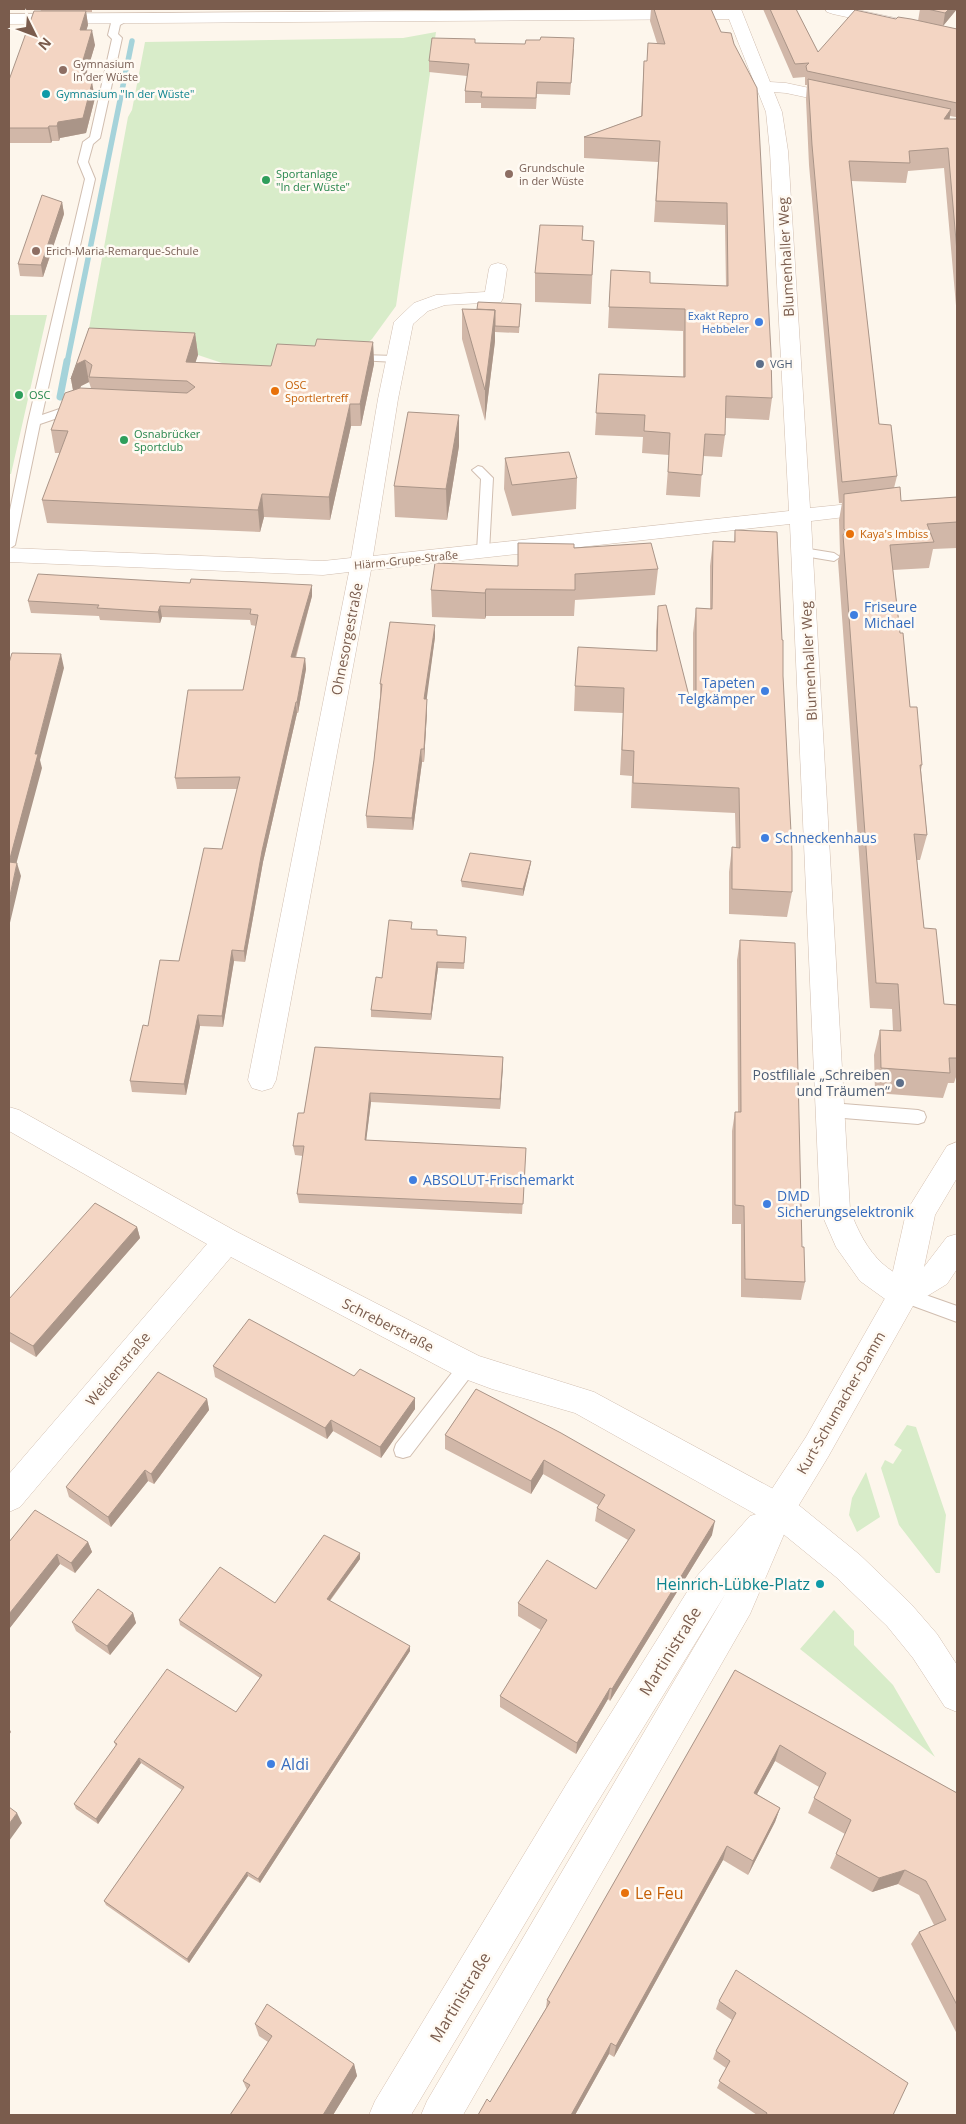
<svg xmlns="http://www.w3.org/2000/svg" width="966" height="2124" viewBox="0 0 966 2124" font-family="'Open Sans',sans-serif">
	<style>
		.green { fill: #d8ecc9 }
		.lines { fill: none; stroke-linecap: round; stroke-linejoin: round }
		.stream-far1 { stroke: #a5d3da; stroke-width: 5.5 }
		.stream { stroke: #a5d3da; stroke-width: 7 }
		.lane-casing { stroke: #d1beb0; stroke-width: 2 }
		.street-casing { stroke: #d1beb0; stroke-width: 1 }
		.secondary-casing { stroke: #d6c0b0; stroke-width: 1 }
		.lane { fill: #fff; fill-rule: evenodd }
		.street { fill: #fff; fill-rule: evenodd }
		.secondary { fill: #fff; fill-rule: evenodd }
		.wall { fill: #d1b7a8; fill-rule: evenodd }
		.shaded-wall { fill: #aa9588 }
		.building { fill: #f3d5c3; stroke: #aa9588 }
		.education-dot { fill: #8d6e63; stroke: #fffaf3; stroke-width: 2 }
		.culture-dot { fill: #0f9aa8; stroke: #fffaf3; stroke-width: 2 }
		.leisure-dot { fill: #2e9e5b; stroke: #fffaf3; stroke-width: 2 }
		.shop-dot { fill: #3f7fe0; stroke: #fffaf3; stroke-width: 2 }
		.service-dot { fill: #5c6f8a; stroke: #fffaf3; stroke-width: 2 }
		.food-dot { fill: #e8710a; stroke: #fffaf3; stroke-width: 2 }
		.labels { text-anchor: middle; stroke-width: 5; stroke-linejoin: round; paint-order: stroke }
		.far-education-label { font-size: 11px; fill: #785e54; stroke: #fffaf3; text-anchor: start }
		.far-culture-label { font-size: 11px; fill: #0d838f; stroke: #fffaf3; text-anchor: start }
		.far-leisure-label { font-size: 11px; fill: #27864d; stroke: #fffaf3; text-anchor: start }
		.far-shop-label { font-size: 11px; fill: #366cbe; stroke: #fffaf3; text-anchor: end }
		.far-service-label { font-size: 11px; fill: #4e5e75; stroke: #fffaf3; text-anchor: start }
		.far-food-label { font-size: 11px; fill: #c56008; stroke: #fffaf3; text-anchor: start }
		.far-street-label { font-size: 11px; fill: #7a5c4d; stroke: #fffaf3 }
		.street-label { font-size: 14px; fill: #7a5c4d; stroke: #fffaf3 }
		.shop-label { font-size: 14px; fill: #366cbe; stroke: #fffaf3; text-anchor: start }
		.service-label { font-size: 14px; fill: #4e5e75; stroke: #fffaf3; text-anchor: end }
		.near-culture-label { font-size: 16px; fill: #0d838f; stroke: #fffaf3; text-anchor: end }
		.near-street-label { font-size: 16px; fill: #7a5c4d; stroke: #fffaf3 }
		.near-shop-label { font-size: 16px; fill: #366cbe; stroke: #fffaf3; text-anchor: start }
		.near-food-label { font-size: 16px; fill: #c56008; stroke: #fffaf3; text-anchor: start }
	</style>
	<rect width="100%" height="100%" fill="#fdf6ec"/>
	<!-- green -->
	<path class="green" d="M436,32L396,306L372,339L365,345L316,368H237L198,355L86,345L128,117L132,110L145,42L403,38Z
		M9,315H47L11,474H9Z
		M907,1425L916,1427L946,1515L940,1573H936L899,1525L881,1468L885,1460L893,1464L902,1450L894,1445Z
		M866,1472L880,1517L857,1532L849,1515L852,1498Z
		M834,1610L854,1631V1645L893,1685L935,1757L800,1649Z"/>
	<g class="lines">
		<!-- stream-far1 -->
		<path class="stream-far1" d="M67,363L132,41"/>
		<!-- stream -->
		<path class="stream" d="M60,397L67,361"/>
		<!-- lane casing -->
		<g class="lane-casing">
			<path id="lane" d="M127,15L132,18L120,25L118,34L122,38L100,138L93,144L88,162L95,179L42,415L77,403L83,407L81,410L40,424L15,545L9,549V515L28,422L85,179L78,162L83,142L90,137L112,39L108,35L111,23Z
				M361,355L396,356L402,359L396,362L357,360L355,358L357,356Z
				M478,466L482,467L493,478L489,552L483,556L477,552L481,479L472,470Z
				M803,548L834,553L840,557L834,561L798,555L797,552Z
				M831,1103L918,1110L924,1112L926,1117L924,1122L918,1124L831,1117L825,1115L823,1110L825,1105Z
				M903,1287L957,1306V1322L897,1300L894,1295L897,1290Z
				M468,1358L474,1360L477,1366L474,1372L410,1456L403,1458L396,1456L394,1450L396,1444L462,1360Z"/>
		</g>
		<!-- street casing -->
		<g class="street-casing">
			<path id="street" d="M741,9L770,82L786,83L842,95L848,96L850,100L848,104L842,105L786,93L774,92L782,112L788,151L810,508L879,501L887,502L890,507L887,512L879,513L811,521L850,1210C857,1229 867,1250 883,1264C895,1275 911,1280 918,1295L914,1304L903,1308L892,1304L860,1281L836,1247L820,1210L790,524L371,570L276,1080L272,1088L262,1091L252,1088L248,1080L349,572L323,575L9,562V548L323,561L351,558L378,399L394,322L414,303L436,295L485,292L489,269L491,265L498,263L505,265L507,269L503,298L501,302L445,305L428,311L413,324L398,399L373,556L789,511L770,151L766,112L729,19L9,24V14Z
				M825,9H853L957,31V41L833,14L827,12Z
				M9,1107L19,1110L237,1232L479,1356L594,1392L790,1498L860,1555L911,1604L937,1634L957,1665V1712L945,1707L913,1658L887,1626L836,1577L766,1520L575,1413L492,1389L457,1376L231,1257L20,1507L9,1512V1474L207,1244L9,1131Z"/>
		</g>
		<!-- secondary casing -->
		<g class="secondary-casing">
			<path id="secondary" d="M957,1142V1178L935,1215L924,1267L947,1237L957,1234V1269L947,1284L914,1304L828,1457L791,1518L750,1614L463,2115H421L427,2101L726,1593L592,1811L411,2115H369L375,2101L566,1785L697,1576L750,1516L760,1513L766,1498L806,1437L888,1293L906,1213L911,1204L947,1146Z"/>
		</g>
		<!-- lane -->
		<use href="#lane" class="lane"/>
		<!-- street -->
		<use href="#street" class="street"/>
		<!-- secondary -->
		<use href="#secondary" class="secondary"/>
	</g>
	<!-- wall -->
	<path class="wall" d="M40,9H92V12H86L88,25L86,30L95,45L84,80L92,83L95,98L86,133L60,138L59,141H52L51,143H9V80L41,11Z
		M651,9H711L772,398L769,420L725,418V435L722,457L703,456L700,497L666,495L669,455L642,453L643,437L595,435L599,374L683,377V331L608,328L611,270L650,283L726,286L725,225L654,222L658,162L584,158V137L641,116L644,61H647L657,43L650,21Z
		M763,9H796L818,52L896,19L918,21L920,9H957L943,26L957,29V116L956,117L950,116L949,119H957V317L944,168L908,171L906,183L851,181L879,424L897,476L894,488L901,501L957,497V548L933,549L929,568L893,570L900,633L910,707L922,765L921,770L927,835L920,860H917L924,928L944,1004L957,1005V1074L954,1083H948L943,1098L875,1093L874,1055L880,1030L893,1031L892,1009L870,1008L838,561L840,553L839,520L842,503H839L809,165L806,99L807,85H805V77L793,78Z
		M475,43L574,49L570,95L537,94L536,109L481,108V103H465V91L467,76L429,72V61Z
		M62,202L64,214L43,277L20,276L18,264Z
		M583,226L582,240L594,241L591,304L535,302V273Z
		M521,304L519,333L495,332V341L485,421L462,339V309H477Z
		M89,328L195,333L198,355L195,362L271,366L315,346L373,342L374,364L361,426H351L330,520L264,517L260,532L47,523L42,500L60,453H55L51,430L73,390L71,379ZM89,382L91,388H80L81,386Z
		M459,415V446L447,520L395,517L394,486Z
		M505,458L577,478L576,509L512,516L504,489Z
		M735,530L783,676L792,892L787,917L729,914V872L732,847L736,848L735,813L631,808L632,776L620,775L623,713L574,711L575,686L656,651V631L658,606L689,696H693V633L696,608L710,609V566L713,541L734,542Z
		M574,548L658,569L655,595L575,600L574,616H486L485,619L432,617L431,590L518,566Z
		M312,596L296,658H305L306,669L298,713H297L263,862L245,962L234,961L223,1027L200,1026L186,1095L132,1092L130,1081L148,1026L179,961L222,849L237,789H177L175,778L243,690L256,626L251,625L250,620L162,617L160,623L100,620L99,616L31,613L28,601Z
		M435,637L426,699L427,712L424,762H422L413,830L367,828L366,816L374,760L380,697V684Z
		M531,861L530,867L523,896L462,887L461,881Z
		M412,929L437,935L466,937L464,969L438,968L431,1020L371,1017V1010L382,978Z
		M740,940L802,1247L805,1282L801,1300L741,1297V1224H732V1131L735,1112H738L737,960Z
		M315,1047L503,1057L500,1109L371,1102L366,1140L526,1148L522,1214L299,1203L297,1194L303,1156L295,1155L293,1146L304,1113Z
		M137,1227L140,1238L36,1357L9,1341V1299Z
		M213,1366L354,1376L415,1398V1409L381,1458L333,1431L327,1439L215,1377Z
		M476,1389L712,1535L610,1701L608,1699L576,1754L500,1707V1696L541,1630L518,1616V1603L596,1589L628,1540L595,1521L597,1508L598,1505L543,1474L531,1494L445,1449V1435Z
		M207,1399L209,1410L154,1484L148,1481L111,1527L69,1497L66,1487Z
		M9,1542H88L92,1552L75,1573L60,1564L9,1629Z
		M360,1553V1559L330,1601L410,1651L260,1883L248,1876L189,1963L106,1905L104,1901L182,1790L141,1763L98,1824L76,1809L74,1804L116,1746L114,1742L236,1712L260,1678L180,1625L179,1620L275,1603Z
		M133,1613L136,1623L110,1655L76,1631L72,1622Z
		M735,1670L957,1793V2034L911,1944L919,1932L934,1925L919,1895L898,1884L872,1892L830,1868L845,1834L808,1813L819,1787L775,1761L757,1794L780,1808L775,1822L748,1875L723,1860L614,2057L609,2054L575,2115H478L490,2102L546,2008L547,2000Z
		M719,2001L893,2115H757L717,2088L726,2068L713,2059L716,2051L732,2020L716,2009Z
		M255,2024L354,2064L357,2076L333,2115H230L247,2090L243,2081L268,2042L259,2036Z"/>
	<!-- shaded-wall -->
	<path class="shaded-wall" d="M949,9H957L943,26L945,13Z
		M86,11L88,25L82,45L80,30Z
		M92,30L95,45L81,92L78,77Z
		M92,83L95,98L86,133L60,138L59,141L57,126L58,122Z
		M951,109L948,129L944,119Z
		M49,126L52,141L51,143L48,128Z
		M62,202L64,214L43,277L41,265Z
		M495,310V341L485,421V390Z
		M195,333L198,355L189,382L186,362Z
		M373,342L374,364L361,426L360,404Z
		M85,360L89,382L81,386L75,401L71,379L77,364Z
		M350,404L351,426L330,520L329,497Z
		M459,415V446L447,520L446,489Z
		M262,494L264,517L260,532L258,510Z
		M312,585V596L292,669L291,657Z
		M486,589V616L485,619V593Z
		M160,606L162,617L160,623L158,612Z
		M435,625V637L425,712L424,699Z
		M61,654L64,668L40,760L42,768L13,876L9,862L35,754Z
		M305,658L306,669L298,713L297,702Z
		M427,699V712L424,762V749Z
		M296,702L297,713L263,862L245,962L244,951L262,851Z
		M421,749L422,762L413,830L412,818Z
		M531,861L530,867L523,896V889Z
		M17,863L21,876L9,927V900Z
		M232,950L234,961L223,1027L222,1016Z
		M437,962L438,968L431,1020V1014Z
		M198,1015L200,1026L186,1095L184,1084Z
		M503,1057V1067L500,1109V1099Z
		M370,1093L371,1102L365,1150V1140Z
		M137,1227L140,1238L36,1357L33,1346Z
		M415,1398V1409L381,1458L380,1447Z
		M207,1399L209,1410L154,1484L151,1474Z
		M331,1420L333,1431L327,1439L325,1428Z
		M544,1460L543,1474L531,1494V1481Z
		M145,1470L148,1481L111,1527L108,1517Z
		M715,1521L712,1535L610,1701L612,1689Z
		M88,1542L92,1552L75,1573L71,1563Z
		M360,1553V1559L327,1604V1599Z
		M57,1554L60,1564L9,1629V1614Z
		M133,1613L136,1623L110,1655L107,1646Z
		M410,1646V1651L260,1883L258,1879Z
		M610,1688L608,1699L576,1754L577,1743Z
		M9,1728L11,1732L9,1735Z
		M780,1745L775,1761L750,1807L754,1793Z
		M139,1758L141,1763L98,1824L96,1819Z
		M780,1808L775,1822L748,1875L753,1861Z
		M17,1813L22,1823L9,1841V1824Z
		M727,1846L723,1860L614,2057L616,2046Z
		M905,1870L898,1884L872,1892L879,1878Z
		M247,1872L248,1876L189,1963L187,1959Z
		M611,2043L609,2054L575,2115H571Z
		M354,2064L357,2076L333,2115H323Z"/>
	<!-- building -->
	<path class="building" d="M654,9H711L721,32L731,33L734,44L757,88L771,353L772,398L726,396L725,435L705,434L702,475L668,472L670,433L644,431L645,415L596,413L599,374L685,377V309L609,307L611,270L650,272V283L728,286L727,203L656,201L660,141L584,137L642,116L644,61H647L648,43L665,44Z
		M770,9H796L818,52L855,10L896,19L898,17L911,19L957,29V103L807,71L806,66L809,63L795,64Z
		M927,9H949L945,13Z
		M34,11H86L80,30H92L78,77L92,83L83,118L58,122L57,126H49L48,128H9V80Z
		M541,37L574,38L571,83L537,82L536,98L481,97L482,92L465,91L469,64L429,61L432,38L475,39V43L525,44L526,40H540Z
		M808,79L951,109L944,119H957V252L948,148L909,151L910,163L849,161L879,424L891,425L897,476L842,482L812,145Z
		M42,195L62,202L41,265L18,264Z
		M540,225L583,226L582,240L594,241L592,275L535,273Z
		M478,302L521,304L519,327L495,326V310L477,309Z
		M462,309L495,310L485,390Z
		M89,328L195,333L186,362L271,366L277,344L315,346L317,339L373,342L360,404H350L329,497L262,494L258,510L42,500L68,431L51,430L65,393L80,388L187,393L195,387L187,381L89,377L92,365L85,360L77,364L71,379Z
		M408,412L459,415L446,489L394,486Z
		M569,452L577,478L512,485L505,458Z
		M900,487L901,501L957,497V522L927,524L934,542L890,545L900,633H903L910,707H917L922,765H920L927,835L914,834L924,928L936,929L944,1004L957,1005V1058H949L950,1073L881,1068L880,1030L901,1031L898,984L876,983L843,535L846,531L844,529V494Z
		M735,530L777,532L782,640H783V676L792,852V892L732,889V847L740,848L739,788L633,783L634,751L622,750L624,688L575,686L578,647L657,651L658,606L666,605L689,696L696,695V608L712,609L713,541L735,542Z
		M518,543L574,544V548L651,543L658,569L575,574V590L486,589L485,593L431,590L435,563L518,566Z
		M38,574L190,583L191,579L312,585L291,657L305,658L297,702H296L262,851L244,951L232,950L222,1016L198,1015L184,1084L130,1081L143,1025L148,1026L160,960L179,961L204,848L222,849L240,777L175,778L188,690H243L258,615L250,614L251,609L160,606L158,612L97,608L99,605L28,601Z
		M390,622L435,625L424,699H427L424,749H421L412,818L366,816L374,760L382,684H380Z
		M12,653L61,654L35,754H38L9,862L17,863L9,900V663Z
		M470,853L531,861L523,889L461,881Z
		M389,920L412,922L411,929L437,930V935L466,937L464,963L437,962L431,1014L371,1010L376,977L382,978Z
		M740,940L795,943L802,1247H804L805,1282L745,1279L744,1206L735,1205V1112H741Z
		M315,1047L503,1057L500,1099L370,1093L365,1140L526,1148L523,1204L297,1194L304,1146H293L298,1113H304Z
		M95,1203L137,1227L33,1346L9,1332V1299Z
		M249,1319L354,1376L360,1369L415,1398L380,1447L331,1420L325,1428L213,1366Z
		M158,1372L207,1399L151,1474L145,1470L108,1517L66,1487Z
		M476,1389L561,1433L715,1521L612,1689L610,1688L577,1743L500,1696L547,1620L518,1603L547,1560L596,1589L635,1530L597,1508L605,1495L544,1460L531,1481L445,1435Z
		M35,1510L88,1542L71,1563L57,1554L9,1614V1542Z
		M324,1535L360,1553L327,1599L410,1646L258,1879L247,1872L187,1959L104,1901L184,1787L139,1758L96,1819L74,1804L117,1744L114,1742L167,1669L236,1712L262,1675L179,1620L220,1567L275,1603Z
		M98,1589L133,1613L107,1646L72,1622Z
		M735,1670L957,1793V2005L919,1932L946,1920L926,1881L905,1870L879,1878L836,1854L851,1820L814,1798L826,1773L780,1745L754,1793L780,1808L753,1861L727,1846L616,2046L611,2043L571,2115H478L487,2099L490,2102L550,2002L547,2000Z
		M9,1807L17,1813L9,1824Z
		M736,1970L908,2083L893,2115H766L767,2113L719,2081L730,2061L716,2051L736,2013L719,2001Z
		M267,2004L354,2064L323,2115H230L250,2085L243,2081L272,2036L255,2024Z"/>
	<!-- markers -->
	<g class="education-dot">
		<circle cx="63" cy="70" r="5"/>
		<circle cx="509" cy="174" r="5"/>
		<circle cx="36" cy="251" r="5"/>
	</g>
	<g class="culture-dot">
		<circle cx="46" cy="94" r="5"/>
		<circle cx="820" cy="1584" r="5"/>
	</g>
	<g class="leisure-dot">
		<circle cx="266" cy="180" r="5"/>
		<circle cx="19" cy="395" r="5"/>
		<circle cx="124" cy="440" r="5"/>
	</g>
	<g class="shop-dot">
		<circle cx="759" cy="322" r="5"/>
		<circle cx="854" cy="615" r="5"/>
		<circle cx="765" cy="691" r="5"/>
		<circle cx="765" cy="838" r="5"/>
		<circle cx="413" cy="1180" r="5"/>
		<circle cx="767" cy="1204" r="5"/>
		<circle cx="271" cy="1764" r="5"/>
	</g>
	<g class="service-dot">
		<circle cx="760" cy="364" r="5"/>
		<circle cx="900" cy="1083" r="5"/>
	</g>
	<g class="food-dot">
		<circle cx="275" cy="391" r="5"/>
		<circle cx="850" cy="534" r="5"/>
		<circle cx="625" cy="1893" r="5"/>
	</g>
	<g class="labels">
		<!-- far-education labels -->
		<g class="far-education-label">
			<text x="73" y="68">Gymnasium<tspan x="73" dy="13">In der Wüste</tspan></text>
			<text x="519" y="172">Grundschule<tspan x="519" dy="13">in der Wüste</tspan></text>
			<text x="46" y="255">Erich-Maria-Remarque-Schule</text>
		</g>
		<!-- far-culture labels -->
		<g class="far-culture-label">
			<text x="56" y="98">Gymnasium "In der Wüste"</text>
		</g>
		<!-- far-leisure labels -->
		<g class="far-leisure-label">
			<text x="276" y="178">Sportanlage<tspan x="276" dy="13">"In der Wüste"</tspan></text>
			<text x="29" y="399">OSC</text>
			<text x="134" y="438">Osnabrücker<tspan x="134" dy="13">Sportclub</tspan></text>
		</g>
		<!-- far-shop labels -->
		<g class="far-shop-label">
			<text x="749" y="320">Exakt Repro<tspan x="749" dy="13">Hebbeler</tspan></text>
		</g>
		<!-- far-service labels -->
		<g class="far-service-label">
			<text x="770" y="368">VGH</text>
		</g>
		<!-- far-food labels -->
		<g class="far-food-label">
			<text x="285" y="389">OSC<tspan x="285" dy="13">Sportlertreff</tspan></text>
			<text x="860" y="538">Kaya's Imbiss</text>
		</g>
		<!-- far-street labels -->
		<g class="far-street-label">
			<text transform="translate(406 560) rotate(-6)" y="4">Hiärm-Grupe-Straße</text>
		</g>
		<!-- street labels -->
		<g class="street-label">
			<text transform="translate(786 257) rotate(-93)" y="5">Blumenhaller Weg</text>
			<text transform="translate(347 639) rotate(-79)" y="5">Ohnesorgestraße</text>
			<text transform="translate(809 661) rotate(-93)" y="5">Blumenhaller Weg</text>
			<text transform="translate(388 1325) rotate(27)" y="5">Schreberstraße</text>
			<text transform="translate(118 1369) rotate(-50)" y="5">Weidenstraße</text>
			<text transform="translate(841 1403) rotate(-60)" y="5">Kurt-Schumacher-Damm</text>
		</g>
		<!-- shop labels -->
		<g class="shop-label">
			<text x="864" y="612">Friseure<tspan x="864" dy="16">Michael</tspan></text>
			<text x="755" y="688" text-anchor="end">Tapeten<tspan x="755" dy="16">Telgkämper</tspan></text>
			<text x="775" y="843">Schneckenhaus</text>
			<text x="423" y="1185">ABSOLUT-Frischemarkt</text>
			<text x="777" y="1201">DMD<tspan x="777" dy="16">Sicherungselektronik</tspan></text>
		</g>
		<!-- service labels -->
		<g class="service-label">
			<text x="890" y="1080">Postfiliale „Schreiben<tspan x="890" dy="16">und Träumen“</tspan></text>
		</g>
		<!-- near-culture labels -->
		<g class="near-culture-label">
			<text x="810" y="1590">Heinrich-Lübke-Platz</text>
		</g>
		<!-- near-street labels -->
		<g class="near-street-label">
			<text transform="translate(670 1651) rotate(-58)" y="6">Martinistraße</text>
			<text transform="translate(460 1997) rotate(-59)" y="6">Martinistraße</text>
		</g>
		<!-- near-shop labels -->
		<g class="near-shop-label">
			<text x="281" y="1770">Aldi</text>
		</g>
		<!-- near-food labels -->
		<g class="near-food-label">
			<text x="635" y="1899">Le Feu</text>
		</g>
	</g>
	<!-- border -->
	<rect width="966" height="2124" fill="none" stroke="#7a5c4d" stroke-width="20"/>
	<!-- north arrow -->
	<g transform="translate(35 35) rotate(132)" stroke="#fffaf3" stroke-width="4" paint-order="stroke">
	<path d="M0-4L9 19L0 12L-9 19Z" fill="#7a5c4d"/>
	<text y="-8" font-size="14" font-weight="bold" text-anchor="middle" fill="#7a5c4d">N</text>
	</g>
</svg>
